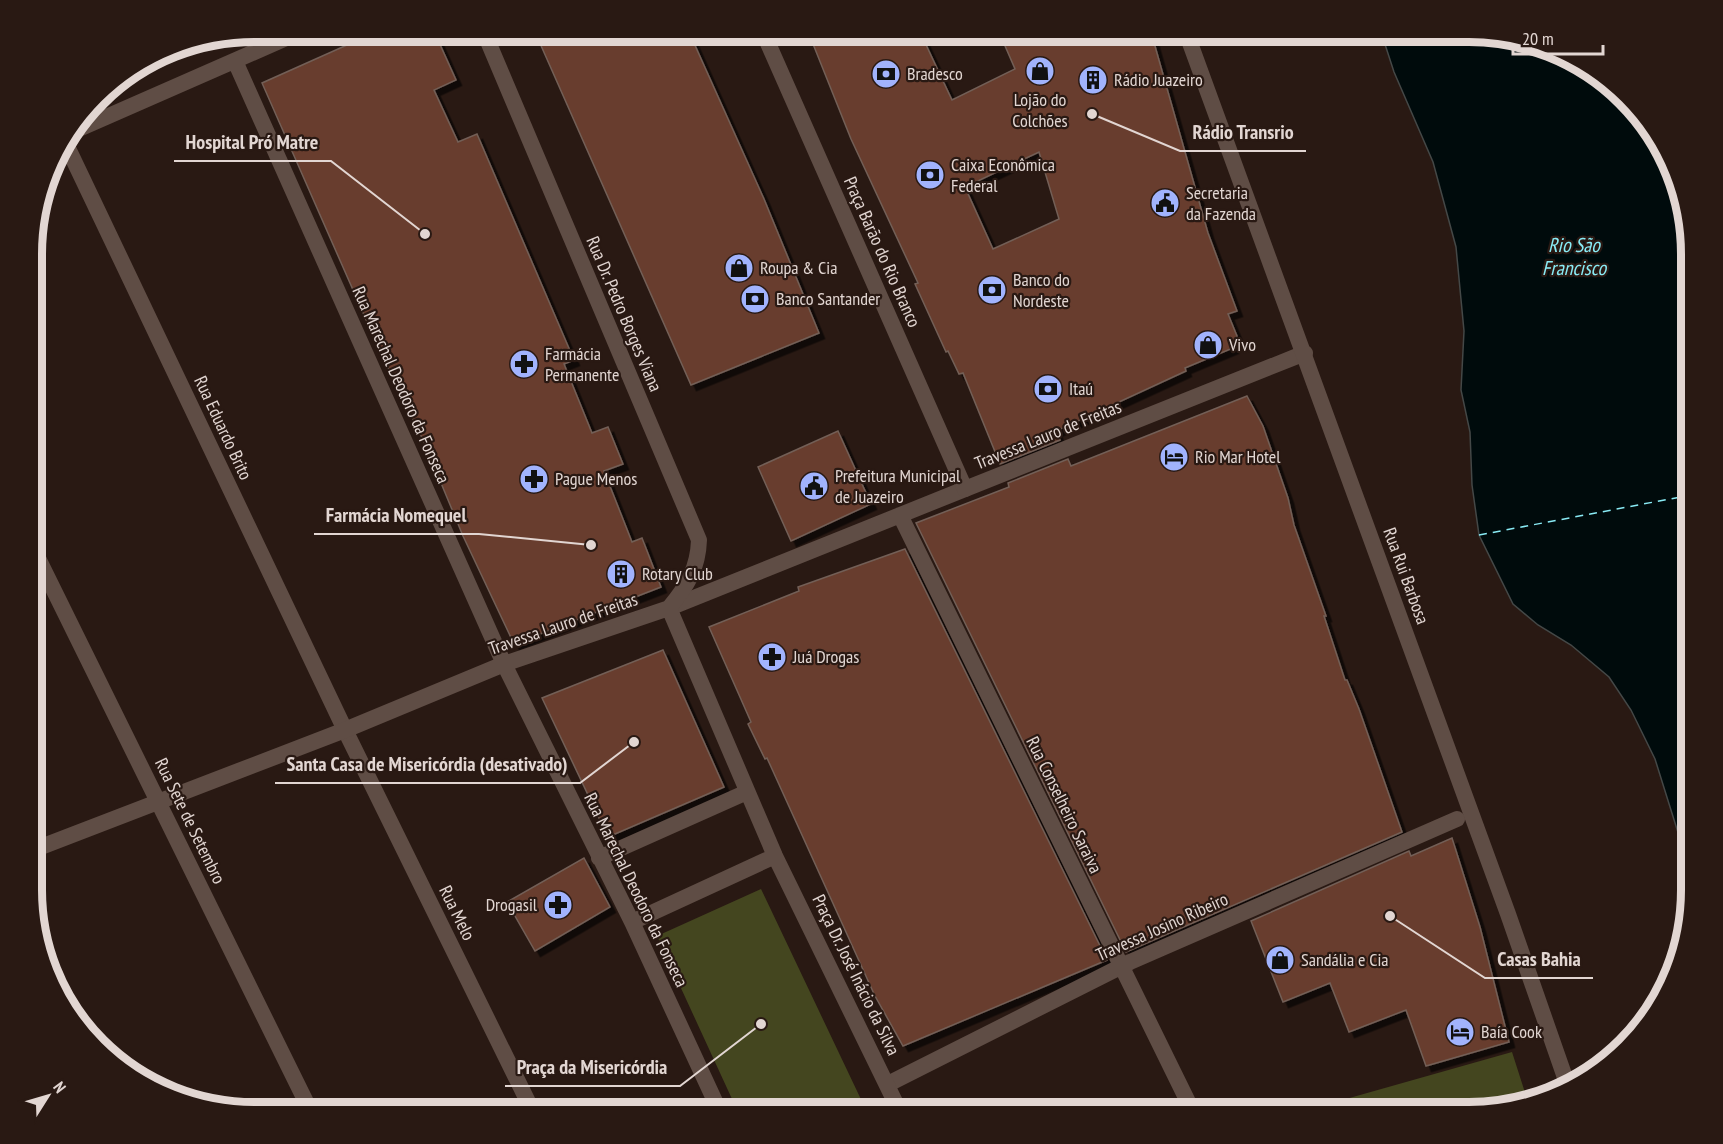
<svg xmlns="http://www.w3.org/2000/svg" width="1723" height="1144" viewBox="0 0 1723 1144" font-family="'PT Sans Narrow',sans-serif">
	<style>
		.green { fill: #44461f }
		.water { fill: #000b0c; stroke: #444847; stroke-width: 1.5 }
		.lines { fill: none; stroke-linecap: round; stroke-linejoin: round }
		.ferry { stroke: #89ebf5; stroke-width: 1.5; stroke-dasharray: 8 6; stroke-linecap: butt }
		.building { fill: #673e2d; stroke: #735f57; stroke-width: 1.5; fill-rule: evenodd; filter: url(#shadow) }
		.pedestrian { stroke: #5f4d45; stroke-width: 16 }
		.minor { stroke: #5f4d45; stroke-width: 16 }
		.tertiary { stroke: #5f4d45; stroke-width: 16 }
		.secondary { stroke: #5f4d45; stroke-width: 16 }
		.labels { text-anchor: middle; stroke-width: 4.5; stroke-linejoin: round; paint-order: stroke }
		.poi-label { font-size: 18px; fill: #e2d6d2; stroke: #291913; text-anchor: start }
		.street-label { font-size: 18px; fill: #e2d6d2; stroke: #291913 }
		.water-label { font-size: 20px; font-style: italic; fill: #89ebf5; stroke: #291913 }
		.rim { fill: none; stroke: #e2d6d2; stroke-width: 8 }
		.leader { fill: none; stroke: #e2d6d2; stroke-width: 2 }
		.callout-dot { fill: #e2d6d2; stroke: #291913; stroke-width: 2 }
		.callout-label { font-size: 20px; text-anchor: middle; font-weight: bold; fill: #e2d6d2; stroke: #291913; stroke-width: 4.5; stroke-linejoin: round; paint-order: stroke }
	</style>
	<defs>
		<filter id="shadow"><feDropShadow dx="5.5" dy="5.5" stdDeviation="0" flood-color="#0009"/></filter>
	</defs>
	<rect width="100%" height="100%" fill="#291913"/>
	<!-- green -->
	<path class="green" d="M761,889L867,1112H738L657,936Z
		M1512,1052L1527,1099L1483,1112H1300Z"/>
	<!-- water -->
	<path class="water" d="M1381,32H1469L1540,43L1593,69L1662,143L1691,240V874L1655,759L1631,710L1609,677L1571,645L1538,625L1513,604L1479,535L1472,485L1470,432L1461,390L1464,331L1456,247L1433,162L1394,72Z"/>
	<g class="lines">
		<!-- ferry -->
		<path class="ferry" d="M1479,535L1691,495"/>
	</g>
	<!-- building -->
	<path class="building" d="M376,32H438V40L456,80L434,90L458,142L477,134L574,360L564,364L592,433L608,427L623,464L604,471L632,542L642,538L661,587L514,644L463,536L424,442L379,349L262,83Z
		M535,32H689L764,199L819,333L691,385Z
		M846,32H920L952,100L1015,69L999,32H1151L1208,233L1237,311L1228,314L1237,336L1233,348L1185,368L1186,371L1056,431L1060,440L1000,464L963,373L959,374L948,351L946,352L915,284L918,283L851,139L813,44ZM1039,152L1059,219L993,249L965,187Z
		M1247,396L1263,426L1288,498L1294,525L1326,616H1324L1345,680H1347L1359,709L1402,832L1126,952L916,523L1009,487L1008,483L1068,459L1071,466Z
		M838,431L871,504L791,541L758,467Z
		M905,549L1107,960L903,1046L875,996L767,758L765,759L748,724L751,722L709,627L799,591L798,587Z
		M663,650L724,787L608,837L542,698Z
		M1452,838L1480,927L1509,1042L1426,1066L1406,1010L1349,1032L1330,983L1283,1002L1251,921L1409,851L1411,856Z
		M584,858L610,907L535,951L507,902Z"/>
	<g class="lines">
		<!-- pedestrian -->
		<path class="pedestrian" d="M900,515L1193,1112
			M669,608L965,489
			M888,1084L1130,962L1457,819"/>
		<!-- minor -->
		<path class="minor" d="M65,142L345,730L533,1112"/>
		<!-- tertiary -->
		<path class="tertiary" d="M484,32L699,540C698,569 687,586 669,608
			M763,32L965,489L1305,353
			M235,61L504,664L632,922L720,1112
			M72,132L300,32
			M33,548L311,1112
			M669,608L775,856L900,1112
			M33,850L345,730L504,664L669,608
			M599,858L747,792
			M632,922L775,856"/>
		<!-- secondary -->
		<path class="secondary" d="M1186,32L1508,914L1568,1086"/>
	</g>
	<!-- icons -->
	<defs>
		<g id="shop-disc" transform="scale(1.5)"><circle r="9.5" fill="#a1b3fd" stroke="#291913"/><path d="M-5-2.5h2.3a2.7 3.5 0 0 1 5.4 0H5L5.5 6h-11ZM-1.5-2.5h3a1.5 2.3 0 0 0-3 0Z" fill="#111"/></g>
		<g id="bank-disc" transform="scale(1.5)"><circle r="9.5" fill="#a1b3fd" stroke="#291913"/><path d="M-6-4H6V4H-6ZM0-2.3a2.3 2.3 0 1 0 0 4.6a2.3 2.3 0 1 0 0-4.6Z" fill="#111"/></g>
		<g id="building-disc" transform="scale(1.5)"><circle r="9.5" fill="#a1b3fd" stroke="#291913"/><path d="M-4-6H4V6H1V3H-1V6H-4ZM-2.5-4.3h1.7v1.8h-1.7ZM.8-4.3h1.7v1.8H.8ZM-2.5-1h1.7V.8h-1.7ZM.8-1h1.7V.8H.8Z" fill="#111"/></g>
		<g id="civic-disc" transform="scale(1.5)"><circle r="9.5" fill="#a1b3fd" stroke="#291913"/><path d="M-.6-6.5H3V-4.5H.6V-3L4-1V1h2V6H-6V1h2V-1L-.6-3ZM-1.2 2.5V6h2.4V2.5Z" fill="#111"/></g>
		<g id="pharmacy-disc" transform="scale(1.5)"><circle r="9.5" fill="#a1b3fd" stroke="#291913"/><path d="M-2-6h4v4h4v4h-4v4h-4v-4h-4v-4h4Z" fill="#111"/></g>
		<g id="hotel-disc" transform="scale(1.5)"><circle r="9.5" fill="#a1b3fd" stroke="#291913"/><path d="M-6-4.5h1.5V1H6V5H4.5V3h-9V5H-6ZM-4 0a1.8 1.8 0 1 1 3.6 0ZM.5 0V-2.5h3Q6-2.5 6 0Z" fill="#111"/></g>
	</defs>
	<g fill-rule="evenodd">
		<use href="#shop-disc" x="1040" y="71"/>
		<use href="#bank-disc" x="886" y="74"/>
		<use href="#building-disc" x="1093" y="80"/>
		<use href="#bank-disc" x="930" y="175"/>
		<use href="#civic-disc" x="1165" y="203"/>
		<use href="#shop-disc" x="739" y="268"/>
		<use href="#bank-disc" x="992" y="290"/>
		<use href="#bank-disc" x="755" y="299"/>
		<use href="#shop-disc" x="1208" y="345"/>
		<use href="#pharmacy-disc" x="524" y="364"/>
		<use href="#bank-disc" x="1048" y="389"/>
		<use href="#hotel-disc" x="1174" y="457"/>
		<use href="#pharmacy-disc" x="534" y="479"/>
		<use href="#civic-disc" x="814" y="486"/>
		<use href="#building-disc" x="621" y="574"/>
		<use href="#pharmacy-disc" x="772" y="657"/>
		<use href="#pharmacy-disc" x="558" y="905"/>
		<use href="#shop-disc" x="1280" y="960"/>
		<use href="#hotel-disc" x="1460" y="1032"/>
	</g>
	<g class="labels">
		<!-- poi labels -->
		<g class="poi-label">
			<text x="907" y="80">Bradesco</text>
			<text x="1114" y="86">Rádio Juazeiro</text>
			<text x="1040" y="106" text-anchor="middle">Lojão do<tspan x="1040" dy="21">Colchões</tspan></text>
			<text x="951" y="171">Caixa Econômica<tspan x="951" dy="21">Federal</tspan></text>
			<text x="1186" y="199">Secretaria<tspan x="1186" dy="21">da Fazenda</tspan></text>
			<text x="760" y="274">Roupa &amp; Cia</text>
			<text x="1013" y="286">Banco do<tspan x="1013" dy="21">Nordeste</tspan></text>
			<text x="776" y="305">Banco Santander</text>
			<text x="1229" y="351">Vivo</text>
			<text x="545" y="360">Farmácia<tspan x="545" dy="21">Permanente</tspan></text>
			<text x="1069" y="395">Itaú</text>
			<text x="1195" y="463">Rio Mar Hotel</text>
			<text x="835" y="482">Prefeitura Municipal<tspan x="835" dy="21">de Juazeiro</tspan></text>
			<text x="555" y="485">Pague Menos</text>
			<text x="642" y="580">Rotary Club</text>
			<text x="793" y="663">Juá Drogas</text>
			<text x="537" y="911" text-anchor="end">Drogasil</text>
			<text x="1301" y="966">Sandália e Cia</text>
			<text x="1481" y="1038">Baía Cook</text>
		</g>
		<!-- street labels -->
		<g class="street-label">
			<text transform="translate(882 252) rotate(66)" y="6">Praça Barão do Rio Branco</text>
			<text transform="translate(624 314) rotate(67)" y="6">Rua Dr. Pedro Borges Viana</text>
			<text transform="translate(401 385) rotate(66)" y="6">Rua Marechal Deodoro da Fonseca</text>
			<text transform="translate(223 428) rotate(65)" y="6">Rua Eduardo Brito</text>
			<text transform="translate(1048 435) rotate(-22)" y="6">Travessa Lauro de Freitas</text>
			<text transform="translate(1406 576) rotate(70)" y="6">Rua Rui Barbosa</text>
			<text transform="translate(563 624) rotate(-19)" y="6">Travessa Lauro de Freitas</text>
			<text transform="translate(1064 805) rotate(64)" y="6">Rua Conselheiro Saraiva</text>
			<text transform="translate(190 821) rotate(64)" y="6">Rua Sete de Setembro</text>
			<text transform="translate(636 890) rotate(64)" y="6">Rua Marechal Deodoro da Fonseca</text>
			<text transform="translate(457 913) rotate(64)" y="6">Rua Melo</text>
			<text transform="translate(1162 927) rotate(-24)" y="6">Travessa Josino Ribeiro</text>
			<text transform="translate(856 975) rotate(64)" y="6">Praça Dr. José Inácio da Silva</text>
		</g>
		<!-- water labels -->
		<g class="water-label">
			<text x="1574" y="252">Rio São<tspan x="1574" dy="23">Francisco</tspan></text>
		</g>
	</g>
	<!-- crop -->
	<path d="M0 0H1723V1144H0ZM254 42H1469A212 212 0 0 1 1681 254V890A212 212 0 0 1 1469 1102H254A212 212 0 0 1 42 890V254A212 212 0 0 1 254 42Z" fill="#291913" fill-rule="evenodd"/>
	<path class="rim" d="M254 42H1469A212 212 0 0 1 1681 254V890A212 212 0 0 1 1469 1102H254A212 212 0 0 1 42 890V254A212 212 0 0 1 254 42Z"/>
	<!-- callouts -->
	<path class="leader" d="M1092 114L1180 151H1306M425 234L331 161H174M591 545L479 534H314M634 742L580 783H275M1390 916L1485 978H1593M761 1024L680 1086H505"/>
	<g class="callout-dot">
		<circle cx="1092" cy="114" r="6"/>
		<circle cx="425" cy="234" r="6"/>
		<circle cx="591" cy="545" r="6"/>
		<circle cx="634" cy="742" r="6"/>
		<circle cx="1390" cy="916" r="6"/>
		<circle cx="761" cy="1024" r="6"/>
	</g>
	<g class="callout-label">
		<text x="1243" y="139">Rádio Transrio</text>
		<text x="252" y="149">Hospital Pró Matre</text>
		<text x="396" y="522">Farmácia Nomequel</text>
		<text x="427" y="771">Santa Casa de Misericórdia (desativado)</text>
		<text x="1539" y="966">Casas Bahia</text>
		<text x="592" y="1074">Praça da Misericórdia</text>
	</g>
	<!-- north arrow -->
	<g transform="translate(48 1096) rotate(53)" stroke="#291913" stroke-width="4.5" paint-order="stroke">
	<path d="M0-4.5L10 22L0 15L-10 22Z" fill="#e2d6d2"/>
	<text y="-9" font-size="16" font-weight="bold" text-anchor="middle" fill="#e2d6d2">N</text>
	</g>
	<!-- scale -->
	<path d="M1513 45v9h90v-9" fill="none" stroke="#e2d6d2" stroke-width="3"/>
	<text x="1522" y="45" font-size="18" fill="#e2d6d2" stroke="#291913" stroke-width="4.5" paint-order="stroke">20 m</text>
</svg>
